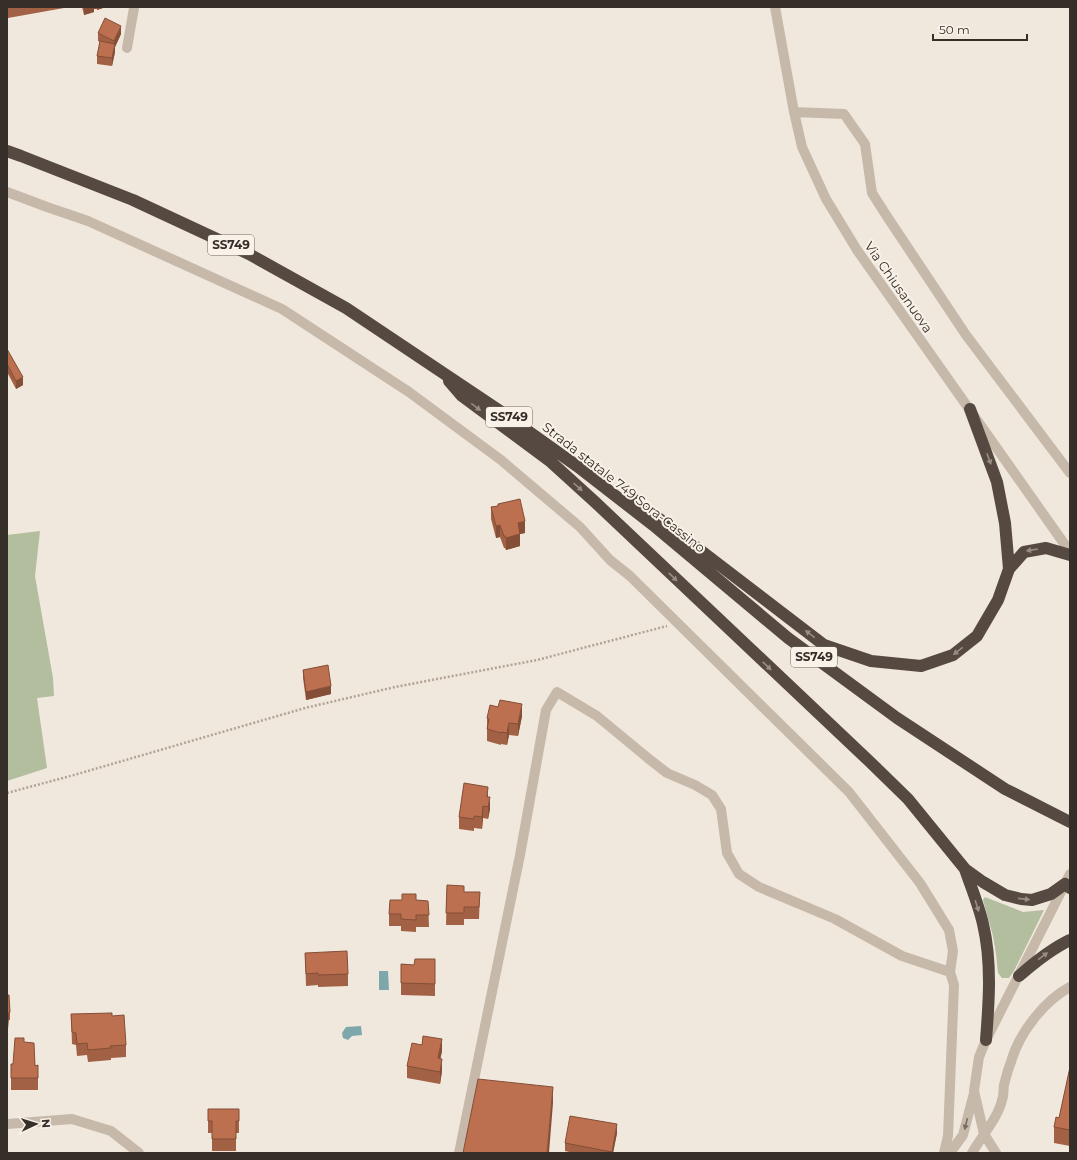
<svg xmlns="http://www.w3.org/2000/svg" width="1077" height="1160" viewBox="0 0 1077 1160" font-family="Montserrat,sans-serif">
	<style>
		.green { fill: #b2be9e }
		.water { fill: #7ea7ab }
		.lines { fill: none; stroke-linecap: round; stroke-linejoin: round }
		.path { stroke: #b3a394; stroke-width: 2.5; stroke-dasharray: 2 2; stroke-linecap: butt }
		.minor { stroke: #c7b9aa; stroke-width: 10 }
		.highway { stroke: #564941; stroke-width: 12 }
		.wall { fill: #a26044 }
		.shaded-wall { fill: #844e37 }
		.building { fill: #bc704f; stroke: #844e37 }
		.oneway { fill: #978d84 }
		.oneway2 { fill: #776d63 }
		.labels { text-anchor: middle; stroke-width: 4; stroke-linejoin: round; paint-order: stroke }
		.shield { fill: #f8f2e9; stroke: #706963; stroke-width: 1 }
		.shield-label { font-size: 12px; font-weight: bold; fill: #362e29 }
		.street-label { font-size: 13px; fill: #362e29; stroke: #f8f2e9 }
	</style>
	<rect width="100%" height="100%" fill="#f0e8dd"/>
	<!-- green -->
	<path class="green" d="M40,531L35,576L53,678L54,696L37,698L47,768L7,781V535Z
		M985,897L1023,912L1044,910L1014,971L1009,978H1002L998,973L996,954L993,936L983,900Z"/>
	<!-- water -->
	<path class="water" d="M379,971H388L389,990H379Z
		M361,1026L362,1035L352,1036L348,1040L343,1038L342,1033L346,1027Z"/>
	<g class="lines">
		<!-- path -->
		<path class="path" d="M7,793L74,775L305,708L395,687L537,660L667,626"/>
		<!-- minor -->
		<path class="minor" d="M775,7L794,112L802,147L826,199L857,250L1070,552
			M127,48L134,8V7
			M794,112L844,114L865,144L872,193L888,218L966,335L1070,473
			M7,192L47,207L88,221L282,309L409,392L501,460L580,527L610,560L630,576L849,792L920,883L949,930L953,951L950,972
			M7,1124L72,1119L111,1131L139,1153
			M459,1153L520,855L546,710L557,692L597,716L649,759L667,773L695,785L712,795L721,809L727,853L739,874L759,887L835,919L902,956L950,972L954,985L948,1136L944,1153
			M950,1153L963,1135L974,1093
			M972,1153C981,1137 998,1118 1002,1100C1004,1096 1003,1090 1004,1085C1006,1077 1008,1069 1011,1062C1019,1033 1044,1001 1070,987
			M996,1153L984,1134L974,1091L979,1057L986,1040L1070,874"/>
		<!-- highway -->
		<path class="highway" d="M7,151L21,156L133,200L249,254L346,308L497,409L577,466L653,525L788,638L897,718L1005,789L1070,822
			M449,381L462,396L551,462L595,502L868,760L908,799L965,869L983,882L1005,895L1021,899L1032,900L1051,894L1065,884L1070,888
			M970,409L997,482L1005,523L1009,569
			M632,498L824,645L871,661L921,666L953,655L977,636L998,600L1009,569L1024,552L1046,548L1070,555
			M965,869C971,887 979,906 983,924C992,962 989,1002 986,1040
			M1019,976C1035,962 1051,949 1070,940"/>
	</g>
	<!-- wall -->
	<path class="wall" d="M7,7H64V8L8,18V23L7,24Z
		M82,7H106L97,10V9H94V12L84,15Z
		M98,33L121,34L115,47V52L112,66L97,64V56L100,42L98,41Z
		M7,350L23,385L16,389L7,372Z
		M498,504L525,533L520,534V546L506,550L505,548H504L500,537L496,538L491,519V507L498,506Z
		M303,670L331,694L306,700L303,678Z
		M522,716L518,736L509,735L507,745L501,744V745L487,741V718Z
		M488,797L490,809L488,819L483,818L482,829L474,828V831L459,829V817Z
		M447,885L464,892H480L479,919H464V925H446Z
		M416,900L428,901L429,927H416V932L401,931V926H389V914Z
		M305,953L348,974V986L318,987V985L306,986Z
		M435,959V996L401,995V964L414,965Z
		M7,995L10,1012V1020H9L8,1029H7Z
		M71,1014L112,1016L126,1045V1057L111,1058V1060L88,1062L87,1055L77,1056L76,1045L72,1044Z
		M24,1042L35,1066L38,1065V1090H11V1064H13Z
		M442,1051L440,1059L442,1071L440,1084L407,1078V1066Z
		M1070,1067V1146L1054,1143V1127L1059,1118Z
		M208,1109H239V1133H236V1151H212V1133H208Z
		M617,1133L613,1153H574L565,1151V1143Z"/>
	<!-- shaded-wall -->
	<path class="shaded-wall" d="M84,7H97V9H94V12L84,15Z
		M97,7H106L97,10Z
		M121,26V34L115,47V52L112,66V58L114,47V41Z
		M23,377V385L16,389V381Z
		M525,521V533L520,534V546L506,550V538L518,523Z
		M500,525V537L496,538V526Z
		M331,686V694L306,700V692Z
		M522,704V716L518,736V724Z
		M509,723V735L507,745V733Z
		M488,787V799L487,797Z
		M490,797V809L488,819V807Z
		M483,806V818L482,829V817Z
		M442,1039V1051L438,1070V1058Z
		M442,1059V1071L440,1084V1072Z
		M553,1087V1103L549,1153H547Z
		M617,1124V1133L613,1153H612Z"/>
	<!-- building -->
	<path class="building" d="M105,18L121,26L114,41L98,33Z
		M100,41L115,44L112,58L97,56Z
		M7,349L23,377L16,381L7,364Z
		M520,499L525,521L518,523L520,534L506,538L505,536H504L500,525L496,526L491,507L498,506V504Z
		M328,665L331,686L306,692L303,670Z
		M500,700L522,704L518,724L509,723L507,733L501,732V733L487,729L489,719L487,718L490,705L498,707Z
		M464,783L488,787L487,797H490L488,807L483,806L482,817L474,816V819L459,817Z
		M447,885L464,886V892H480L479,907H464V913H446Z
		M402,894H416V900L428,901L429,915H416V920L401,919V914H389L390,900H402Z
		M347,951L348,974L318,975V973L306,974L305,953Z
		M415,959H435V984L401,983V964L414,965Z
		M7,995H9L10,1012H9L8,1020L7,1021Z
		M112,1013V1016L124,1015L126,1045L110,1046L111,1048L88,1050L87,1043L77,1044L76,1033L72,1032L71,1014Z
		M423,1036L442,1039L438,1058L442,1059L440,1072L407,1066L412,1043L422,1045Z
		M15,1038H24V1042L34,1043L35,1066L38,1065V1078H11V1064H13Z
		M1070,1067V1130L1054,1127L1056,1117L1059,1118Z
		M478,1079L553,1087L547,1153H463Z
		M208,1109H239V1121H236V1139H212V1121H208Z
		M570,1116L617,1124L612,1152L565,1143Z"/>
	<!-- one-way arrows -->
	<defs><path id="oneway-solid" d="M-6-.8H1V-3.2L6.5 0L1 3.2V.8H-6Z"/></defs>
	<g class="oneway">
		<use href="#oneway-solid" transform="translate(476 407) rotate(37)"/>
		<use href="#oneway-solid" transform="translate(989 459) rotate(70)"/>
		<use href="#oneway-solid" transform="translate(578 487) rotate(42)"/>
		<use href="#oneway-solid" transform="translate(1032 550) rotate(171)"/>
		<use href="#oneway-solid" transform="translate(673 577) rotate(44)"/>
		<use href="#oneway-solid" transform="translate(810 634) rotate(-143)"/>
		<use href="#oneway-solid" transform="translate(958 651) rotate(143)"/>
		<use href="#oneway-solid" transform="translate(767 666) rotate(43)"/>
		<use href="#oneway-solid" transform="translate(1024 899) rotate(6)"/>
		<use href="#oneway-solid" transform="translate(977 906) rotate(72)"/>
		<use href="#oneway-solid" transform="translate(1043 956) rotate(-36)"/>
	</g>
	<use class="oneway2" href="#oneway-solid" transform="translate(966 1124) rotate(104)"/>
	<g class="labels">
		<!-- shield labels -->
		<g class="shield">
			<rect x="208" y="235" width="46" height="20" rx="3"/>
			<rect x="486" y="407" width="46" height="20" rx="3"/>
			<rect x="791" y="647" width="46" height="20" rx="3"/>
		</g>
		<g class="shield-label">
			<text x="231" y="249">SS749</text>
			<text x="509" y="421">SS749</text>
			<text x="814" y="661">SS749</text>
		</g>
		<!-- street labels -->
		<g class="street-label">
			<text transform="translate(899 287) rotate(55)" y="5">Via Chiusanuova</text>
			<text transform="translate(624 487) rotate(38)" y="5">Strada statale 749 Sora-Cassino</text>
		</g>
	</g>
	<!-- border -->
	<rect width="1077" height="1160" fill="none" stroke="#362e29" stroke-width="16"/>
	<!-- north arrow -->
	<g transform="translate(36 1124) rotate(86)" stroke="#f8f2e9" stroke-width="3" paint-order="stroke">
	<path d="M0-3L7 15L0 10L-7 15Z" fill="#362e29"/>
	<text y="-6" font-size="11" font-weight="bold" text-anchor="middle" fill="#362e29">N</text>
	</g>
	<!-- scale -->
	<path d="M933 34v6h94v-6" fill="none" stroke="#362e29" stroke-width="2"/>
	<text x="939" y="34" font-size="12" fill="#362e29" stroke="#f8f2e9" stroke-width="3" paint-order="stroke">50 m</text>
</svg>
